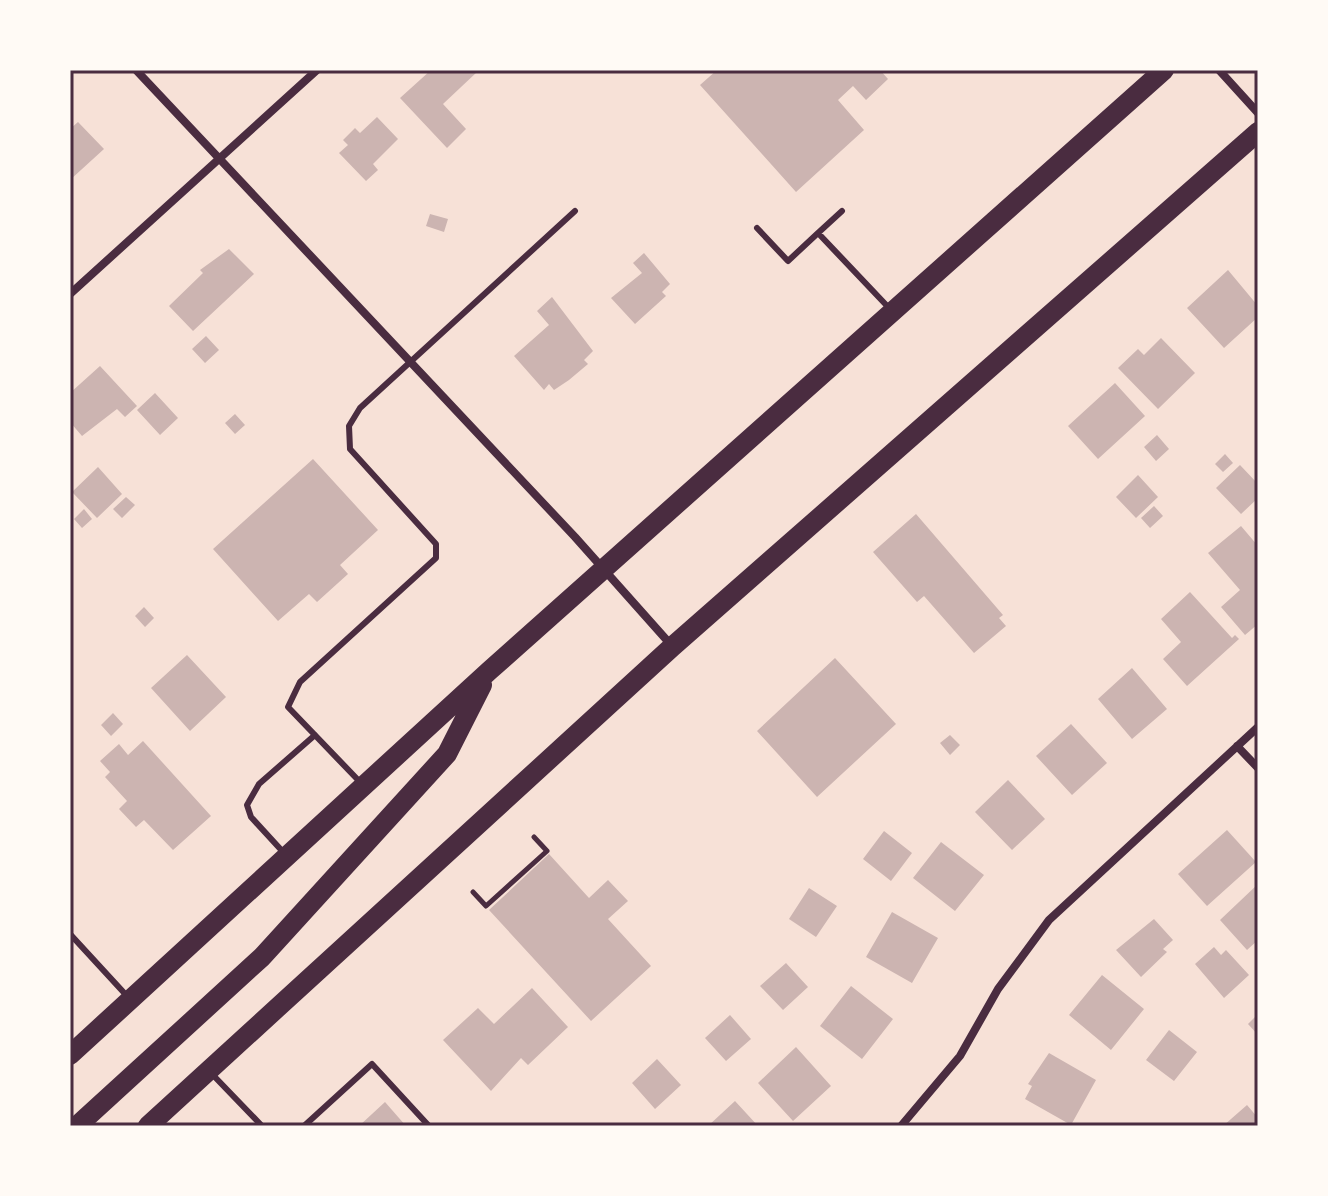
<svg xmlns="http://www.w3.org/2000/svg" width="1328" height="1196" viewBox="0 0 1328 1196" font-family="Karla,sans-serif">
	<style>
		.building { fill: #ccb4b1 }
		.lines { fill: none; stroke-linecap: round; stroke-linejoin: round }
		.path { stroke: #4a2c40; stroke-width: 5 }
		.service { stroke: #4a2c40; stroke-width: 6 }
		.minor { stroke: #4a2c40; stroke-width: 8 }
		.primary { stroke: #4a2c40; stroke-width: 20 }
		.neatline { fill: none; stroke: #4a2c40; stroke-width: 3 }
	</style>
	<rect width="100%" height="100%" fill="#f7e1d7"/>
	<!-- building -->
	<path class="building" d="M431,70L477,72L443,104L466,129L447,148L400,98Z
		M717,70H880L888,79L866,100L853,86L838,100L864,130L796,192L700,85Z
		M377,117L398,139L373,164L378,170L366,181L339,153L348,145L343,140L355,128L360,133Z
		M78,122L104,149L70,180V129Z
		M430,214L448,219L444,232L426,226Z
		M229,249L254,274L193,331L169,306L203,273L200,270Z
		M644,253L670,284L662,292L666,296L635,324L611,298L642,273L633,263Z
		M1228,270L1258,306V317L1224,348L1187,308Z
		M552,297L593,351L584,360L588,364L569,380L554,390L549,384L544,390L514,356L549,325L537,311Z
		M206,336L219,350L205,363L192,349Z
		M1161,338L1195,373L1158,409L1118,368L1138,349L1144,355Z
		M100,366L137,406L125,417L117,409L82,436L70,422V393Z
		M1115,383L1145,416L1098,459L1068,426Z
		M155,393L178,418L160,435L137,410Z
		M235,414L245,425L235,434L225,423Z
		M1157,435L1169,449L1156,461L1144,447Z
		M1225,454L1233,463L1223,472L1215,464Z
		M313,459L378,530L340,565L348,574L317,602L309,594L278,621L213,549Z
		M1240,465L1258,484V498L1241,514L1216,488Z
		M98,467L122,494L97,518L72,492Z
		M1138,475L1158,497L1136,518L1116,497Z
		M126,497L135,505L122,518L113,509Z
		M1154,506L1163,516L1150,528L1141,518Z
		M84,509L92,519L82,528L74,519Z
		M916,514L1003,615L999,618L1006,626L974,653L924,596L917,602L873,552Z
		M1241,526L1258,546V624L1245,635L1221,607L1240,590L1208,553Z
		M1190,592L1232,638L1235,635L1239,639L1187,686L1163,659L1181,642L1161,619Z
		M144,607L154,618L145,627L135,616Z
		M187,655L226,697L190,731L151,688Z
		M835,658L896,724L817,797L757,731Z
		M1132,668L1167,709L1132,739L1098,699Z
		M113,713L123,724L111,736L101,725Z
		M1071,724L1107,763L1072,795L1036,756Z
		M950,735L960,745L950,755L940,743Z
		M143,741L211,816L173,850L144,820L136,827L119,809L127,801L105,777L110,772L100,761L119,744L128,755Z
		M1008,780L1045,819L1012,850L975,812Z
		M1227,830L1256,862L1207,906L1178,874Z
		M884,831L912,853L891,881L863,859Z
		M941,842L984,875L955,911L913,878Z
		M549,854L589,898L608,880L628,901L608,919L651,966L591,1021L489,910Z
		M1258,884V940L1247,950L1220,920Z
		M809,888L837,906L816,937L789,919Z
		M892,912L938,938L912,983L866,957Z
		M1154,919L1173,940L1163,949L1167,952L1141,977L1116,950Z
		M1214,947L1221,955L1226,950L1249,975L1224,998L1195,964Z
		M786,963L808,987L783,1010L760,986Z
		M1102,975L1144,1009L1111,1050L1069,1015Z
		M851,986L893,1019L862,1059L820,1026Z
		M532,988L568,1027L528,1065L521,1058L491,1091L443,1040L478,1008L494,1024Z
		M1258,1014V1035L1248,1024Z
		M730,1015L751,1039L726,1061L705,1038Z
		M1169,1030L1197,1052L1174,1081L1146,1060Z
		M796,1047L831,1086L793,1121L758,1083Z
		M1049,1053L1096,1080L1071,1125L1025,1099L1032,1086L1028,1084Z
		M657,1059L681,1085L655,1109L632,1083Z
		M735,1101L758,1126H708Z
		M385,1102L406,1126H359Z
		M1247,1105L1258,1118V1126H1223Z"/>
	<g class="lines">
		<!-- path -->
		<path class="path" d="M473,892L486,906L547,851L534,837"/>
		<!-- service -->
		<path class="service" d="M842,211L818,233L890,309
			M757,228L788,261L818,233
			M360,782L288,707L300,682L436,558V544L350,449L349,426L360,408L575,211
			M284,853L251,817L247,805L259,784L315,735
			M70,934L127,996
			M211,1073L262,1126
			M304,1126L372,1064L429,1126"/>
		<!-- minor -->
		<path class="minor" d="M136,70L575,537L672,646
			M1219,70L1258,113
			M70,294L317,70
			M1237,746L1258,768
			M901,1126L960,1056L998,989L1049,920L1258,727"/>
		<!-- primary -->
		<path class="primary" d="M70,1055L489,671L1164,70
			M77,1126L262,957L447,754L482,685
			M148,1126L672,647L1258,132"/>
	</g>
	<!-- border -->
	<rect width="1328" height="1196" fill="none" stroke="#fffaf5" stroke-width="144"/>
	<rect x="72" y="72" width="1184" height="1052" class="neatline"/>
</svg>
